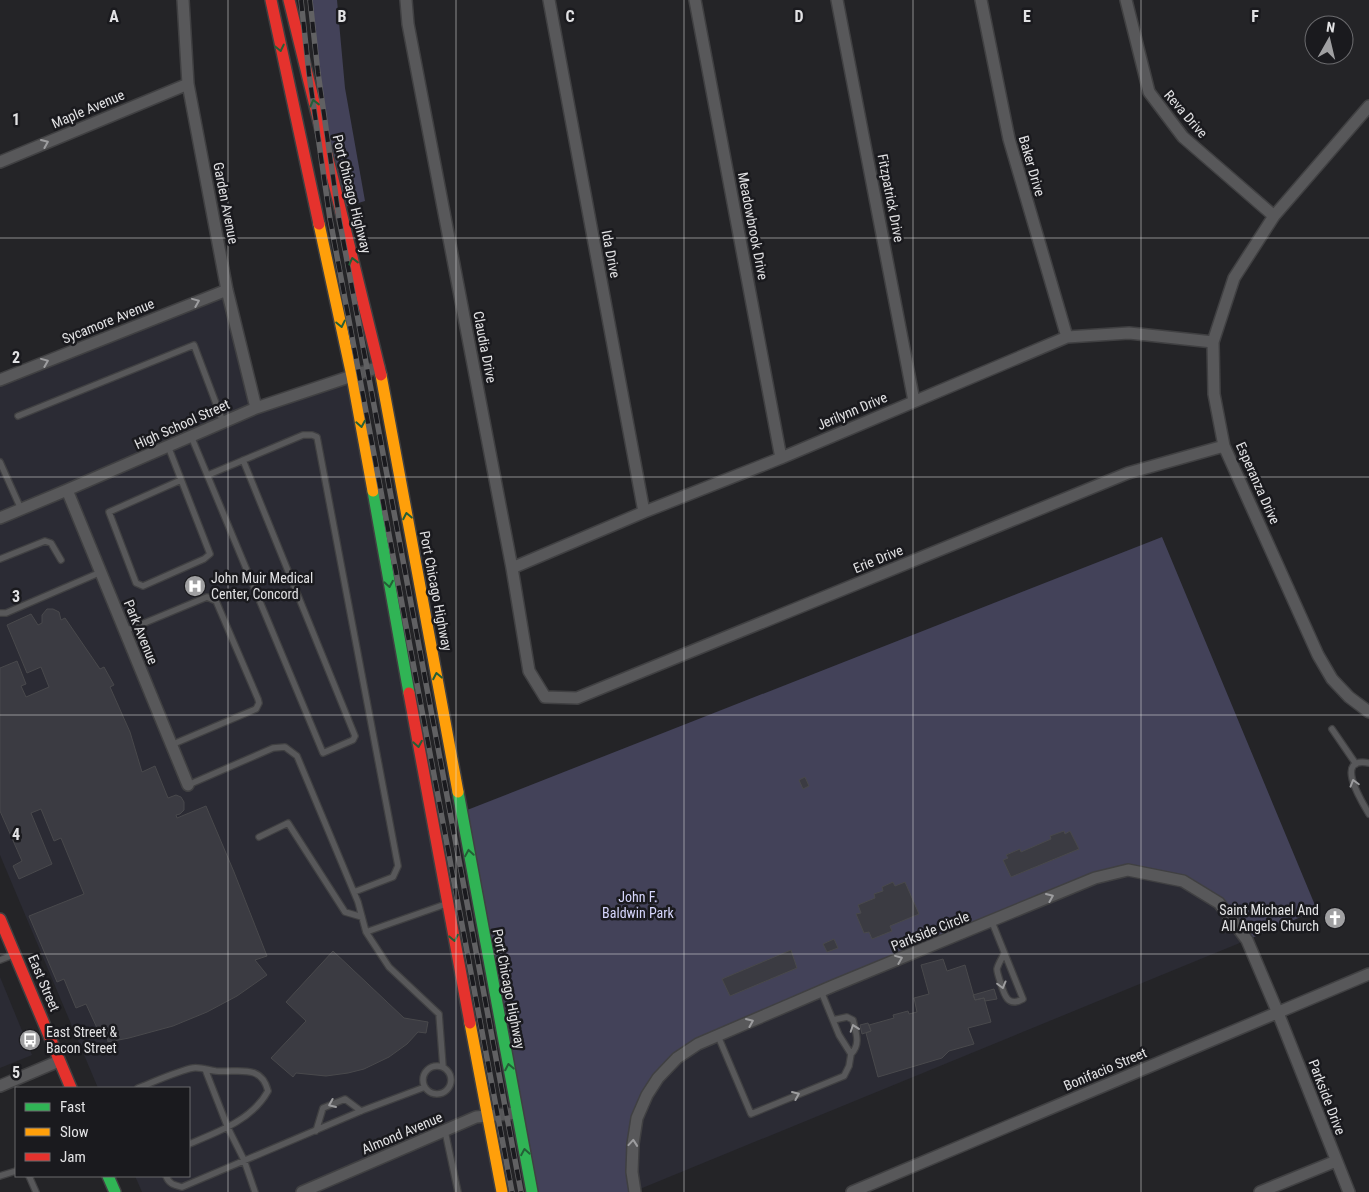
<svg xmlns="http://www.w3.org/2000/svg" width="1369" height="1192" viewBox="0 0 1369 1192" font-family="'Roboto Condensed',sans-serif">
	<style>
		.built { fill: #2b2b34 }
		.park { fill: #434259 }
		.building { fill: #3b3b42; stroke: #49494c }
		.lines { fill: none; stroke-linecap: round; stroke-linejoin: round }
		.lane-casing { stroke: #404042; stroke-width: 8 }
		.street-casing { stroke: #404042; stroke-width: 14 }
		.fast-casing { stroke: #404042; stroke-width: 14 }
		.slow-casing { stroke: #404042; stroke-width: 14 }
		.jam-casing { stroke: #404042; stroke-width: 14 }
		.lane { stroke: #58585a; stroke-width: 5.5 }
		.street { stroke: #58585a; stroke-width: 11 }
		.fast { stroke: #30b455; stroke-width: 11 }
		.slow { stroke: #ff9f0a; stroke-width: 11 }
		.jam { stroke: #e5322d; stroke-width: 11 }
		.rail-casing { stroke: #616163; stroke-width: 5.5 }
		.rail { stroke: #1a1a1e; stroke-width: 4; stroke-dasharray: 11; stroke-linecap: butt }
		.oneway { stroke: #245f37 }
		.oneway2 { stroke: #9d9d9f }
		.grid { fill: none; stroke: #e2e2e4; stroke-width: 1; stroke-opacity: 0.55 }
		.labels { text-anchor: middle; stroke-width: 5; stroke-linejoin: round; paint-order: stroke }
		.street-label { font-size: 14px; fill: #e2e2e4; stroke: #1a1a1e }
		.poi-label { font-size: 14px; fill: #e2e2e4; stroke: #1a1a1e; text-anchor: start }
		.park-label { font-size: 14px; fill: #d6d6fc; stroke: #1a1a1e }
		.grid-label { font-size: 16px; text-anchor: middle; font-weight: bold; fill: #e2e2e4; stroke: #1a1a1e; stroke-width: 5; stroke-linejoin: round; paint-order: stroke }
	</style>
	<rect width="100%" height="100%" fill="#242427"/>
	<!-- built -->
	<path class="built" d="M227,290L256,408L352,376L502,1192H142L135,1176H189V1088H98L0,855V380Z
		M1128,870L1183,881L1219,903L1247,940L635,1191L632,1172L647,1095L698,1044Z
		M0,977L32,1055L0,1068Z"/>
	<!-- park -->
	<path class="park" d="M310,0H337L345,88L365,201L338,209L318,73Z
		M1162,537L1317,910L1247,940L1219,903L1183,881L1128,870L1095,878L677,1058L637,1118L632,1192H532L462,812Z"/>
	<!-- building -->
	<path class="building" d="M47,609H53L59,612L61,620L65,618L100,669L104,667L114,685L110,687L130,732L142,772L155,766L168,798L176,795L181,797L184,802V810L180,814L176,815L177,818L206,806L234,872L267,956L255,960L267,975L237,996L207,1012L173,1026L129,1038L108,1042L106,1026L97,1028L86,1004L76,1008L64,979L57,982L29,916L84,894L61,838L54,841L41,809L31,813L52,864L19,879L13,866L22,861L0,811V668L17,661L26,684L21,686L26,697L49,687L41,667L27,673L7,625L31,614L38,625L42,623V615Z
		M805,777L809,786L803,789L799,780Z
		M1064,831L1065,834L1070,831L1079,849L1011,877L1003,860L1008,858L1006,855L1020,849L1021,852L1051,839L1050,836Z
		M893,882L895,886L905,882L919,914L890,926L892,931L872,939L869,932L864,933L856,914L861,913L858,905L875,898L874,894L883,891L882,887Z
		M834,939L838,948L827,952L823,944Z
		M791,950L797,968L730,996L722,979Z
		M333,951L404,1018L428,1022L426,1033L418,1032L407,1044L389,1057L364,1069L348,1073L326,1076L296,1073L293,1077L271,1058L306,1021L286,1002Z
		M943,959L947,971L965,965L975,1000L984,998L991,1022L968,1028L974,1044L949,1051L942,1058L878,1077L866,1033L871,1031L869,1025L894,1018L893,1015L908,1011L909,1014L917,1012L914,998L929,994L921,965Z
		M994,989L997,999L985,1001L984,998L975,1000L973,995Z
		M868,1023L871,1031L862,1034L860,1025Z"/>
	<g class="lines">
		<!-- lane casing -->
		<g class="lane-casing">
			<path id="lane" d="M18,416L194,345L223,422
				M191,436L323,753L353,740L355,736L243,460
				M168,446L210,554L204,559L143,586L136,583L109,512L181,480
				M0,462L21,509
				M208,475L303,435H312L317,437L398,866L393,877L354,892
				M0,559L45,541L51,543L61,560
				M0,613H6L101,572
				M125,631L207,597L216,601L258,699L259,703L256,709L171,745
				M1332,729L1356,764
				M1369,763C1333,756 1362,802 1369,814
				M188,785L273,748L285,747L297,756L358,902L366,932L389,967L439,1014L443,1067
				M259,837L288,823L345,912L362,917
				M992,922L1023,999C1007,1008 1004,994 1000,981C999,978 997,972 997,969C998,964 1002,958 1004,954
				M366,932L446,904
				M0,960L13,955
				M833,1020L847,1017L853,1020C856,1033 861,1044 851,1054
				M718,1036L751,1114L844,1076L849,1066L851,1054L839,1035L821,991
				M423 1080a14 14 0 1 1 28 0a14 14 0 1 1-28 0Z
				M205,1069L228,1128L244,1160L255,1192
				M138,1088C151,1083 180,1070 193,1068C201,1067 208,1070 216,1071C237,1073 261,1063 268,1091C252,1120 218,1132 189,1144
				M316,1131L323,1108L345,1099L361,1111
				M445,1131L458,1192
				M0,1176L16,1171
				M29,1176L36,1192
				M166,1176C169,1184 174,1185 182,1187L361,1111L425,1087"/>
		</g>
		<!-- street casing -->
		<g class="street-casing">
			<path id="street" d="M183,0L188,84L227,290L256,408
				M406,0L408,24L512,568L529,671L545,697L577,698L1128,473L1224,446
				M549,0L644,512
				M695,0L781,458
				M837,0L914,401
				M981,0L1009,139L1067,337
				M1126,0L1149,92L1183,137L1274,216
				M1369,106L1274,216L1234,278L1213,342L1214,394L1224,446L1318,655L1332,679L1349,697L1369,712
				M0,162L188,84
				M0,380L227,290
				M67,490L188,785
				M0,518L67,490L256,408L379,367
				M512,568L644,512L781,458L1067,337L1129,333L1213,342
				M0,1086L59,1061
				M302,1192L476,1117L517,1113
				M635,1192L632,1172L633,1144L637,1118L647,1095L658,1078L677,1058L698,1044L833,986L1095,878L1128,870L1183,881L1219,903L1247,940L1278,1013L1349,1192
				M852,1192L1369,974
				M1260,1192L1336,1161"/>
		</g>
		<!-- fast casing -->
		<g class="fast-casing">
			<path id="fast" d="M373,491L409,693
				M458,792L532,1192
				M108,1176L115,1192"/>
		</g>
		<!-- slow casing -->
		<g class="slow-casing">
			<path id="slow" d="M319,224L352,376L373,491
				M381,375L458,792
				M470,1023L502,1192"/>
		</g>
		<!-- jam casing -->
		<g class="jam-casing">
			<path id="jam" d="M271,0L319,224
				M289,0L381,375
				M409,693L470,1023
				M0,919L71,1088"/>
		</g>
		<!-- lane -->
		<use href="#lane" class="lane"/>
		<!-- street -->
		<use href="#street" class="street"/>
		<!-- fast -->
		<use href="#fast" class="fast"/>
		<!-- slow -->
		<use href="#slow" class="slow"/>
		<!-- jam -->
		<use href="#jam" class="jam"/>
		<!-- rail casing -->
		<g class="rail-casing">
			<path id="rail" d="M301,0L309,74L330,219L512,1192
				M310,0L318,73L339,218L521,1192"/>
		</g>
		<!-- rail -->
		<use href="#rail" class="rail"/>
	</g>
	<!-- one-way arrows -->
	<defs><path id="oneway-chevron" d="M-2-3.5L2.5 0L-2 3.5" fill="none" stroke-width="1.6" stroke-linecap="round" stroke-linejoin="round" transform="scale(1.25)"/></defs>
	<g class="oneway">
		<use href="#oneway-chevron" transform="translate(280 48) rotate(78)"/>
		<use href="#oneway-chevron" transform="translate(314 103) rotate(-104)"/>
		<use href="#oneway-chevron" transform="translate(353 261) rotate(-104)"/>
		<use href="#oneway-chevron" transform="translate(341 324) rotate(78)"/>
		<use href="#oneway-chevron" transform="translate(361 424) rotate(80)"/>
		<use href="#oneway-chevron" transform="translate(407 516) rotate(-101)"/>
		<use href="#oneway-chevron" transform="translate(389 584) rotate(80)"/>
		<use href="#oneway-chevron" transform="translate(437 676) rotate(-101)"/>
		<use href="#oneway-chevron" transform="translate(418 744) rotate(80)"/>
		<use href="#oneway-chevron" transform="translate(469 853) rotate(-99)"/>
		<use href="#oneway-chevron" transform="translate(454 938) rotate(79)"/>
		<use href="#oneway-chevron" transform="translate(509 1067) rotate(-101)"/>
		<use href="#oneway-chevron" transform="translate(525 1152) rotate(-100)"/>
	</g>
	<g class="oneway2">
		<use href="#oneway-chevron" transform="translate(45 143) rotate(-23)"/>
		<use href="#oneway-chevron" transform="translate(196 302) rotate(-22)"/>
		<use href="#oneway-chevron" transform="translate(45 362) rotate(-22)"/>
		<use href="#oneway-chevron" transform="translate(1354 783) rotate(-106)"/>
		<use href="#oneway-chevron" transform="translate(1050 897) rotate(-23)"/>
		<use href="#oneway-chevron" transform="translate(899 959) rotate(-22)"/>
		<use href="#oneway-chevron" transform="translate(1002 985) rotate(75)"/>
		<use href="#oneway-chevron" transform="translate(750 1022) rotate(-23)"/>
		<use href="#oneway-chevron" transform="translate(854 1028) rotate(-109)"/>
		<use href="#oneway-chevron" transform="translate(796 1095) rotate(-23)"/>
		<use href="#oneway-chevron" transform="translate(332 1104) rotate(157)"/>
		<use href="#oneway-chevron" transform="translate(633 1143) rotate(-85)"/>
	</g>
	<!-- grid -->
	<path class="grid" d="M228,0V1192M456,0V1192M684,0V1192M913,0V1192M1141,0V1192M0,238H1369M0,477H1369M0,715H1369M0,954H1369"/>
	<!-- icons -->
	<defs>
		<g id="hospital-disc" transform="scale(1.125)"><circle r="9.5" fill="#a0a0a2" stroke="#1a1a1e"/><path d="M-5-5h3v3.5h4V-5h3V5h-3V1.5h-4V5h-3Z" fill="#fff"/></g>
		<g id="church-disc" transform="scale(1.125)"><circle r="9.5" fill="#a0a0a2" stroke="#1a1a1e"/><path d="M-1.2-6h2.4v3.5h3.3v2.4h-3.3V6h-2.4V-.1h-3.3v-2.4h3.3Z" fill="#fff"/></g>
		<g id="bus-disc" transform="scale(1.125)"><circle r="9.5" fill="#a0a0a2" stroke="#1a1a1e"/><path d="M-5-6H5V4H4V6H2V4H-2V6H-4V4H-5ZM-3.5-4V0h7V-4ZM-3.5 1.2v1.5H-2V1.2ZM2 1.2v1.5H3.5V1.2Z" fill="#fff"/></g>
	</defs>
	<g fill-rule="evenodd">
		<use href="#hospital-disc" x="195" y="586"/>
		<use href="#church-disc" x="1335" y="918"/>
		<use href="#bus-disc" x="30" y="1040"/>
	</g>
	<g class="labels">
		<!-- street labels -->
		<g class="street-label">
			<text transform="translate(88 109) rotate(-23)" y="5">Maple Avenue</text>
			<text transform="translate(1186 114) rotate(49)" y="5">Reva Drive</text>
			<text transform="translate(1032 166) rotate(74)" y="5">Baker Drive</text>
			<text transform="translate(352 194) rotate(76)" y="5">Port Chicago Highway</text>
			<text transform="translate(891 198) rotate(79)" y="5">Fitzpatrick Drive</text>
			<text transform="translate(226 203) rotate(79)" y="5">Garden Avenue</text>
			<text transform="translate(753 226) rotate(79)" y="5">Meadowbrook Drive</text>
			<text transform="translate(611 254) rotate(79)" y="5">Ida Drive</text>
			<text transform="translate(108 321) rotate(-22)" y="5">Sycamore Avenue</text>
			<text transform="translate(485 347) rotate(79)" y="5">Claudia Drive</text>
			<text transform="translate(852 411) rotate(-23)" y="5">Jerilynn Drive</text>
			<text transform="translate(182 424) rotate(-24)" y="5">High School Street</text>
			<text transform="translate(1258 483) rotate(66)" y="5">Esperanza Drive</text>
			<text transform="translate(878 559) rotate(-22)" y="5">Erie Drive</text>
			<text transform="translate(436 591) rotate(79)" y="5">Port Chicago Highway</text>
			<text transform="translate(141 632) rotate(68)" y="5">Park Avenue</text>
			<text transform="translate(930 931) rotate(-22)" y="5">Parkside Circle</text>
			<text transform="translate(44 983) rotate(67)" y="5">East Street</text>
			<text transform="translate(509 989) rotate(79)" y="5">Port Chicago Highway</text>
			<text transform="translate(1105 1069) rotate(-23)" y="5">Bonifacio Street</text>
			<text transform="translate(1327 1097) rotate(69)" y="5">Parkside Drive</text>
			<text transform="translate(402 1133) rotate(-23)" y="5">Almond Avenue</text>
		</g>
		<!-- poi labels -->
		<g class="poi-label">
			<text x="211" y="583">John Muir Medical<tspan x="211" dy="16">Center, Concord</tspan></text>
			<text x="1319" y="915" text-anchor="end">Saint Michael And<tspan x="1319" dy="16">All Angels Church</tspan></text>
			<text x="46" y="1037">East Street &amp;<tspan x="46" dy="16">Bacon Street</tspan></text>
		</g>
		<!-- park labels -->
		<g class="park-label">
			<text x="638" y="902">John F.<tspan x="638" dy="16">Baldwin Park</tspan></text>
		</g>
	</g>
	<g class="grid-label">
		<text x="114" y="22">A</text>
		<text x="342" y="22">B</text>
		<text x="570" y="22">C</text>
		<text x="799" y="22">D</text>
		<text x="1027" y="22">E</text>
		<text x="1255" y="22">F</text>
		<text x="16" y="125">1</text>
		<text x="16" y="363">2</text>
		<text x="16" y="602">3</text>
		<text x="16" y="840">4</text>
		<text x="16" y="1078">5</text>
	</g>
	<!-- legend -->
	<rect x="15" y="1087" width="175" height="90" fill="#1a1a1e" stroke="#6a6a6d"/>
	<rect x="25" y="1103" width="25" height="8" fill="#30b455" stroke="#6a6a6d"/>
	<text x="60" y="1112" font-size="15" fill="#e2e2e4">Fast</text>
	<rect x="25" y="1128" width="25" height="8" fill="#ff9f0a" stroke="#6a6a6d"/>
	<text x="60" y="1137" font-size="15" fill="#e2e2e4">Slow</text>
	<rect x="25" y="1153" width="25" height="8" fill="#e5322d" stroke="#6a6a6d"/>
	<text x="60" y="1162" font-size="15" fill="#e2e2e4">Jam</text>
	<!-- north arrow -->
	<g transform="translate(1329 40) rotate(8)"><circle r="24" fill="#1a1a1e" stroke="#6a6a6d"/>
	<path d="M0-4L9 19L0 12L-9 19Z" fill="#a0a0a2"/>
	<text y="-8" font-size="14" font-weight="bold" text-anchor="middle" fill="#e2e2e4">N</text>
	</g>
</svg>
